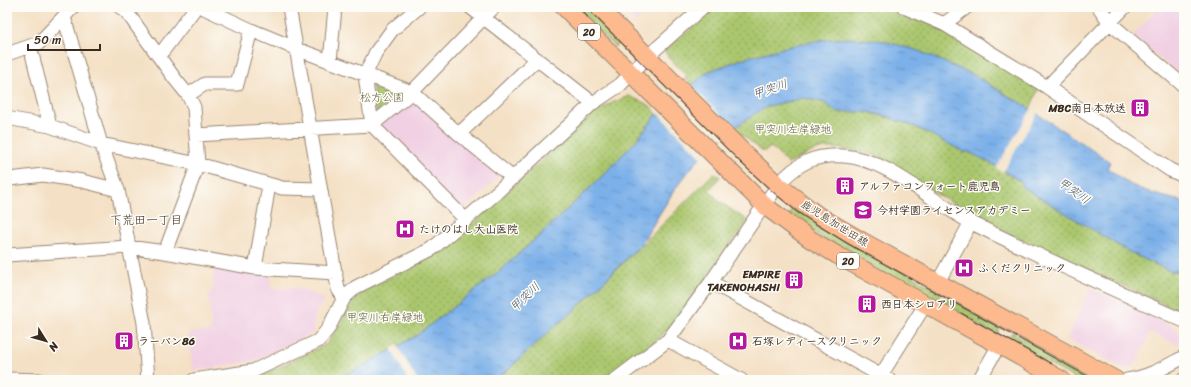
<svg xmlns="http://www.w3.org/2000/svg" width="1191" height="387" viewBox="0 0 1191 387" font-family="Sriracha,'Klee One',sans-serif">
	<style>
		.built { fill: #f1d0e3 }
		.green { fill: url(#green-dots); stroke: #737846 }
		.water { fill: url(#water-ripples); stroke: #5c6d84 }
		.pier { fill: #f4e0c4 }
		.lines { fill: none; stroke-linecap: round; stroke-linejoin: round }
		.minor-casing { stroke: #988571; stroke-width: 15 }
		.major-casing { stroke: #988571; stroke-width: 19 }
		.minor { stroke: #fff; stroke-width: 13 }
		.major { stroke: #fcba8e; stroke-width: 17 }
		.tram { stroke: #3b2a1e; stroke-width: 1 }
		.labels { text-anchor: middle; stroke-width: 3; stroke-linejoin: round; paint-order: stroke }
		.shield { fill: #fdfcf7; stroke: #75695f; stroke-width: 1 }
		.shield-label { font-size: 10px; font-weight: bold; fill: #3b2a1e }
		.park-label { font-size: 11px; fill: #5d5936; stroke: #fdfcf7 }
		.poi-label { font-size: 11px; font-weight: bold; fill: #3b2a1e; stroke: #fdfcf7; text-anchor: start }
		.street-label { font-size: 11px; fill: #3b2a1e; stroke: #fdfcf7 }
		.water-label { font-size: 12px; font-style: italic; fill: #525965; stroke: #fdfcf7 }
		.neighbourhood-label { font-size: 12px; fill: #3b2a1e; stroke: #fdfcf7 }
	</style>
	<defs>
		<pattern id="green-dots" width="8" height="8" patternUnits="userSpaceOnUse"><rect width="8" height="8" fill="#abc76e"/><path d="M2 2h.1M6 6h.1" fill="none" stroke="#8ca25a" stroke-width="1.8" stroke-linecap="round"/></pattern>
		<pattern id="water-ripples" width="26" height="14" patternUnits="userSpaceOnUse"><rect width="26" height="14" fill="#7cb0e9"/><path d="M2 4q2-2 4 0t4 0M15 11q2-2 4 0t4 0" fill="none" stroke="#678fbc"/></pattern>
	</defs>
	<rect width="100%" height="100%" fill="#fdfcf7"/>
	<filter id="ink" filterUnits="userSpaceOnUse"><feTurbulence type="fractalNoise" baseFrequency=".025" numOctaves="2"/><feDisplacementMap in="SourceGraphic" scale="8" xChannelSelector="R" yChannelSelector="G"/><feConvolveMatrix kernelMatrix="1 2 1 2 8 2 1 2 1" color-interpolation-filters="sRGB"/></filter>
	<filter id="wash" filterUnits="userSpaceOnUse"><feTurbulence type="fractalNoise" baseFrequency=".012" numOctaves="4" result="noise"/><feDisplacementMap in="SourceGraphic" scale="16" xChannelSelector="R" yChannelSelector="G"/><feGaussianBlur stdDeviation="0.9" result="paint"/><feColorMatrix in="noise" values="0 0 0 0 0 0 0 0 0 0 0 0 0 0 0 0 0 1.4 0 .05"/><feComposite in="paint" operator="in"/></filter>
	<g filter="url(#wash)">
		<rect width="100%" height="100%" fill="#f4e0c4"/>
		<!-- built -->
		<path class="built" d="M619,7H649L635,23Z
			M1159,7H1184V79L1133,35Z
			M413,99L499,172V177L462,211L380,124Z
			M215,265L270,273L271,289L298,288L325,299L317,310L314,321L313,333L254,361L193,371L188,333L211,331L209,294H212Z
			M1090,288L1175,327L1181,337L1178,345L1150,332L1137,363L1125,369L1067,339Z"/>
		<!-- green -->
		<path class="green" d="M574,7H588L622,40L615,47Z
			M717,7H892L941,27L1039,87L1030,109L974,75L916,50L883,41L850,38L821,40L787,47L745,58L707,72L692,85L684,78L687,75L669,58L665,52L666,49Z
			M372,81L402,95L377,116Z
			M629,96L649,105L657,114L634,143L597,181L539,236L496,274L416,336L354,371L330,380H238L258,377L327,344C341,326 347,303 366,290L438,253L470,226L594,113L614,102Z
			M804,98L823,102L837,111L868,112L903,122L942,139L965,153L967,150L996,166L1023,183L1021,186L1129,252L1172,272L1176,271L1184,273V313L992,226L937,194L888,162L874,155L858,151L834,148H824L813,151L788,164L771,147L765,151H762L734,128L756,113L768,106Z
			M714,173L720,177L709,190L720,202L748,221L671,325L656,341L603,380H494L509,369L557,324L575,310L659,228Z
			M795,207L941,293L936,302L825,240L789,215Z
			M948,297L1001,326L996,335L943,306Z
			M1012,332L1099,380H1078L1007,341Z"/>
		<!-- water -->
		<path class="water" d="M850,38L883,41L916,50L974,75L1016,101H1018L1110,162L1107,168L1131,185L1154,194L1184,202V273L1176,271L1172,272L1129,252L1021,186L1023,183L996,166L967,151L966,153L916,127L885,116L868,112H837L823,102L804,98L768,106L756,113L734,128L700,157L675,189L641,244L575,310L557,324L509,369L494,380H330L354,371L416,336L496,274L539,236L597,181L634,143L659,112L707,72L745,58L787,47L821,40Z"/>
		<!-- pier -->
		<path class="pier" d="M690,84L735,130L702,158L656,112Z
			M1032,108L1038,112L1003,172L996,168Z
			M397,345L417,380H408L391,349Z"/>
	</g>
	<g filter="url(#ink)">
		<g class="lines">
			<!-- minor casing -->
			<g class="minor-casing">
				<path id="minor" d="M120,7L126,11L175,79L188,95L194,107L198,164L165,252
					M202,7L251,30L297,49L412,92L459,134L513,178
					M289,7L338,289L344,298
					M419,7L392,30L376,52L365,75L372,125L466,220
					M470,7L593,103
					M904,7L944,24L1047,87L1170,170L1184,176
					M1099,7L1110,23L1184,86
					M64,17L101,144L118,190L144,323L148,380
					M944,24L967,7
					M30,46L50,126
					M7,54L39,43L73,7
					M159,56L196,7
					M330,62L335,7
					M1047,87L1125,7
					M188,95L205,84H237L251,30
					M7,118L50,126L101,144L198,164L282,188L320,189
					M459,134L537,59
					M196,135L372,125L412,92L494,7
					M7,181L10,179L43,175L82,181L118,190
					M7,255L128,247L165,252L255,268L336,273
					M255,268L269,185
					M711,282L889,380
					M938,282L971,222
					M668,340L741,380
					M7,379L39,380
					M194,380L253,371L318,341L328,329L344,298L356,287L432,249L496,193L593,103L620,85L648,56L703,7
					M615,380L668,340L711,282L778,185C797,163 815,154 844,156C888,159 933,203 972,223C1042,258 1113,289 1184,321
					M878,380L925,305
					M979,380L999,345
					M1127,380C1149,377 1165,367 1184,357
					M1184,380V379"/>
			</g>
			<!-- major casing -->
			<g class="major-casing">
				<path id="major" d="M564,7L765,206L810,239L837,255L1062,380
					M598,7L747,156L778,185L819,216L862,241L1116,380"/>
			</g>
			<!-- minor -->
			<use href="#minor" class="minor"/>
			<!-- major -->
			<use href="#major" class="major"/>
			<!-- tram -->
			<path class="tram" d="M578,7L588,17
				M586,7L740,162L773,192L797,212L848,244L1094,380
				M961,313L1052,364"/>
		</g>
	</g>
	<!-- icons -->
	<defs>
		<g id="building-square" transform="scale(1)"><rect x="-9" y="-9" width="18" height="18" rx="4" fill="#b5179e" stroke="#fdfcf7"/><path d="M-4-6H4V6H1V3H-1V6H-4ZM-2.5-4.3h1.7v1.8h-1.7ZM.8-4.3h1.7v1.8H.8ZM-2.5-1h1.7V.8h-1.7ZM.8-1h1.7V.8H.8Z" fill="#fff"/></g>
		<g id="university-square" transform="scale(1)"><rect x="-9" y="-9" width="18" height="18" rx="4" fill="#b5179e" stroke="#fdfcf7"/><path d="M0-5L7-2L0 1L-7-2ZM-4 1L0 2.5L4 1V4Q0 6-4 4Z" fill="#fff"/></g>
		<g id="hospital-square" transform="scale(1)"><rect x="-9" y="-9" width="18" height="18" rx="4" fill="#b5179e" stroke="#fdfcf7"/><path d="M-5-5h3v3.5h4V-5h3V5h-3V1.5h-4V5h-3Z" fill="#fff"/></g>
	</defs>
	<g fill-rule="evenodd">
		<use href="#building-square" x="1140" y="108"/>
		<use href="#building-square" x="845" y="186"/>
		<use href="#university-square" x="863" y="210"/>
		<use href="#hospital-square" x="405" y="229"/>
		<use href="#hospital-square" x="964" y="268"/>
		<use href="#building-square" x="794" y="280"/>
		<use href="#building-square" x="867" y="304"/>
		<use href="#building-square" x="124" y="341"/>
		<use href="#hospital-square" x="738" y="341"/>
	</g>
	<g class="labels">
		<!-- shield labels -->
		<g class="shield">
			<rect x="578" y="24" width="22" height="16" rx="3"/>
			<rect x="837" y="253" width="22" height="16" rx="3"/>
		</g>
		<g class="shield-label">
			<text x="589" y="36">20</text>
			<text x="848" y="265">20</text>
		</g>
		<!-- park labels -->
		<g class="park-label">
			<text x="382" y="101">松方公園</text>
			<text x="793" y="133">甲突川左岸緑地</text>
			<text x="385" y="321">甲突川右岸緑地</text>
		</g>
		<!-- poi labels -->
		<g class="poi-label">
			<text x="1126" y="112" text-anchor="end">MBC南日本放送</text>
			<text x="859" y="190">アルファコンフォート鹿児島</text>
			<text x="877" y="214">今村学園ライセンスアカデミー</text>
			<text x="419" y="233">たけのはし大山医院</text>
			<text x="978" y="272">ふくだクリニック</text>
			<text x="780" y="278" text-anchor="end">EMPIRE<tspan x="780" dy="13">TAKENOHASHI</tspan></text>
			<text x="881" y="308">西日本シロアリ</text>
			<text x="138" y="345">ラーバン86</text>
			<text x="752" y="345">石塚レディースクリニック</text>
		</g>
		<!-- street labels -->
		<g class="street-label">
			<text transform="translate(835 223) rotate(32)" y="4">鹿児島加世田線</text>
		</g>
		<!-- water labels -->
		<g class="water-label">
			<text transform="translate(770 89) rotate(-19)" y="4">甲突川</text>
			<text transform="translate(1074 191) rotate(35)" y="4">甲突川</text>
			<text transform="translate(525 297) rotate(-44)" y="4">甲突川</text>
		</g>
		<!-- neighbourhood labels -->
		<g class="neighbourhood-label">
			<text x="146" y="224">下荒田一丁目</text>
		</g>
	</g>
	<!-- margin -->
	<rect width="1191" height="387" fill="none" stroke="#fdfcf7" stroke-width="24"/>
	<!-- north arrow -->
	<g transform="translate(46 341) rotate(127)" stroke="#fdfcf7" stroke-width="3" paint-order="stroke">
	<path d="M0-3L7 15L0 10L-7 15Z" fill="#3b2a1e"/>
	<text y="-6" font-size="11" font-weight="bold" text-anchor="middle" fill="#3b2a1e">N</text>
	</g>
	<!-- scale -->
	<path d="M28 44v6h72v-6" fill="none" stroke="#3b2a1e" stroke-width="2"/>
	<text x="34" y="44" font-size="12" fill="#3b2a1e" stroke="#fdfcf7" stroke-width="3" paint-order="stroke">50 m</text>
</svg>
